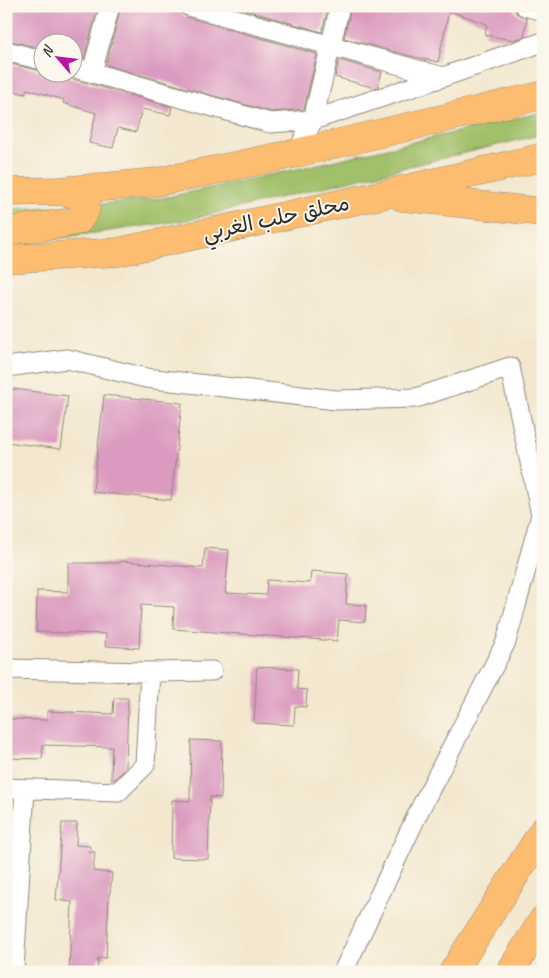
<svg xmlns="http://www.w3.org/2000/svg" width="549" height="978" viewBox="0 0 549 978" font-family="Caveat,'Playpen Sans Arabic',sans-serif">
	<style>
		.green { fill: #a0c069; stroke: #66764a }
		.building { fill: #db9abf }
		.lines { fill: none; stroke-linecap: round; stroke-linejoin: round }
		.minor-casing { stroke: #8f897c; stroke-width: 21 }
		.highway-casing { stroke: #8f897c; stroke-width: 29 }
		.minor { stroke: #fff; stroke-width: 19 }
		.highway { stroke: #fcbd6f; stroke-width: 28 }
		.labels { text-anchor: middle; stroke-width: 4; stroke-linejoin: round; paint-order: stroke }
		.street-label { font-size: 21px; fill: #2b2b2b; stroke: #fbf7ec }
	</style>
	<rect width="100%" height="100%" fill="#fbf7ec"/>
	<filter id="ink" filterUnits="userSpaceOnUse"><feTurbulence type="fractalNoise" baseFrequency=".02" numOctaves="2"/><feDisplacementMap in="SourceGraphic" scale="10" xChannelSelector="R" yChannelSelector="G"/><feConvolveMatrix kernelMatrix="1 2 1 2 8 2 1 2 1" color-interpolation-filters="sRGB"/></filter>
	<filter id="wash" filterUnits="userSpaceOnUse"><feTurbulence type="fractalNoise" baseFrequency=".0096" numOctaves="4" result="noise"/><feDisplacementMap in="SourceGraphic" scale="20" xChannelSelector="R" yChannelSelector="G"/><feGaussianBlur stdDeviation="1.12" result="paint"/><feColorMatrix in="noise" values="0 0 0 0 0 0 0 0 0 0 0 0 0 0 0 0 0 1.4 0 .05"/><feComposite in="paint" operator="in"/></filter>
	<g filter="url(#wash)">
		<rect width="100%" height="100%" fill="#f3e7cd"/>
		<!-- green -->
		<path class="green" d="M543,112V134L187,220L15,244L14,239L99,204L163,198L293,170Z
			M59,207L67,209L69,213L6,220V209Z"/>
		<g id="blocks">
			<!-- building -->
			<path class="building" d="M6,6H98L84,59L72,56V42H42V49L6,40Z
				M121,6H178L181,13L186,17L317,54L304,109L271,112L106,65Z
				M232,6H328L322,32Z
				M351,6H514V9L517,14L527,18L524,37L513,40L485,35L487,24L449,11L438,62L410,56L344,38Z
				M339,60L382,72L378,87L375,88L335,77Z
				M6,63L42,71V72H63L64,75L69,78L172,107L170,115L142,109L136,132L118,128L113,148L89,143L96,113L63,103L64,100L27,89L25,94L6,89Z
				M6,388L68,396L61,449L6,442Z
				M104,395L182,403L171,500L93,492Z
				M205,548L229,550L225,593L266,595L267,580L310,583L311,571L348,574L346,604L366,605L365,622L339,620L337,641L173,629L174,607L141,605L139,648L105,646L106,634L36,632L37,591L68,592V563H120L121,561L203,568Z
				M257,667L298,669L297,689L307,690L306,707L295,706L294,725L254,723Z
				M114,698H128L126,768L115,779H111L112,747L43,745L42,759L6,758V719L47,720V711L113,714Z
				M191,740L222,741L221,798L210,797L208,859L171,858L172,800L190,801Z
				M62,823H77L76,845L90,846L89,852H95L93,871L112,873L110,893H109L106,958H98L97,972H69L72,902L56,900Z"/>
		</g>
	</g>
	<g filter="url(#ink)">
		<use href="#blocks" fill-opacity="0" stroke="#8f897c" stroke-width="1"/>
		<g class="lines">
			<!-- minor casing -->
			<g class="minor-casing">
				<path id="minor" d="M189,6L443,77
					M525,6L543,11
					M6,51L42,60
					M72,67L270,123L313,120L443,77L543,42
					M92,72L110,6
					M297,153L313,120L340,6
					M6,367L67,359L146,378L336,400L416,398L510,367L541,515L506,642L420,809L343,972
					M6,669L150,672L212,671
					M6,788L118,792L145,765L150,672
					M6,969H14L25,789"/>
			</g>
			<!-- highway casing -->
			<g class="highway-casing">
				<path id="highway" d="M6,192L60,191L157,182L297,153L543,95
					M402,197L543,212
					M6,231L61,224L79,220L86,209L85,196L60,191
					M6,259L118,252L381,195L543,157
					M453,972L543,831
					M510,972L543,920"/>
			</g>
			<!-- minor -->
			<use href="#minor" class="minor"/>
			<!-- highway -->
			<use href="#highway" class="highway"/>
		</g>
	</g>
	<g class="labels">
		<!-- street labels -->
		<g class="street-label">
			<text transform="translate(276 218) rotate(-12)" y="7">محلق حلب الغربي</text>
		</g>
	</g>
	<!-- margin -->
	<rect width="549" height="978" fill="none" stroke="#fbf7ec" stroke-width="25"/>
	<!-- north arrow -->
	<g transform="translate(58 58) rotate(298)"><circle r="24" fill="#fbf7ec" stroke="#a8a59f"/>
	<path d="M0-4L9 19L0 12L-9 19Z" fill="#b5179e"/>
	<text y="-8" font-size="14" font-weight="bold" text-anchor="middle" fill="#2b2b2b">N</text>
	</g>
</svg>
